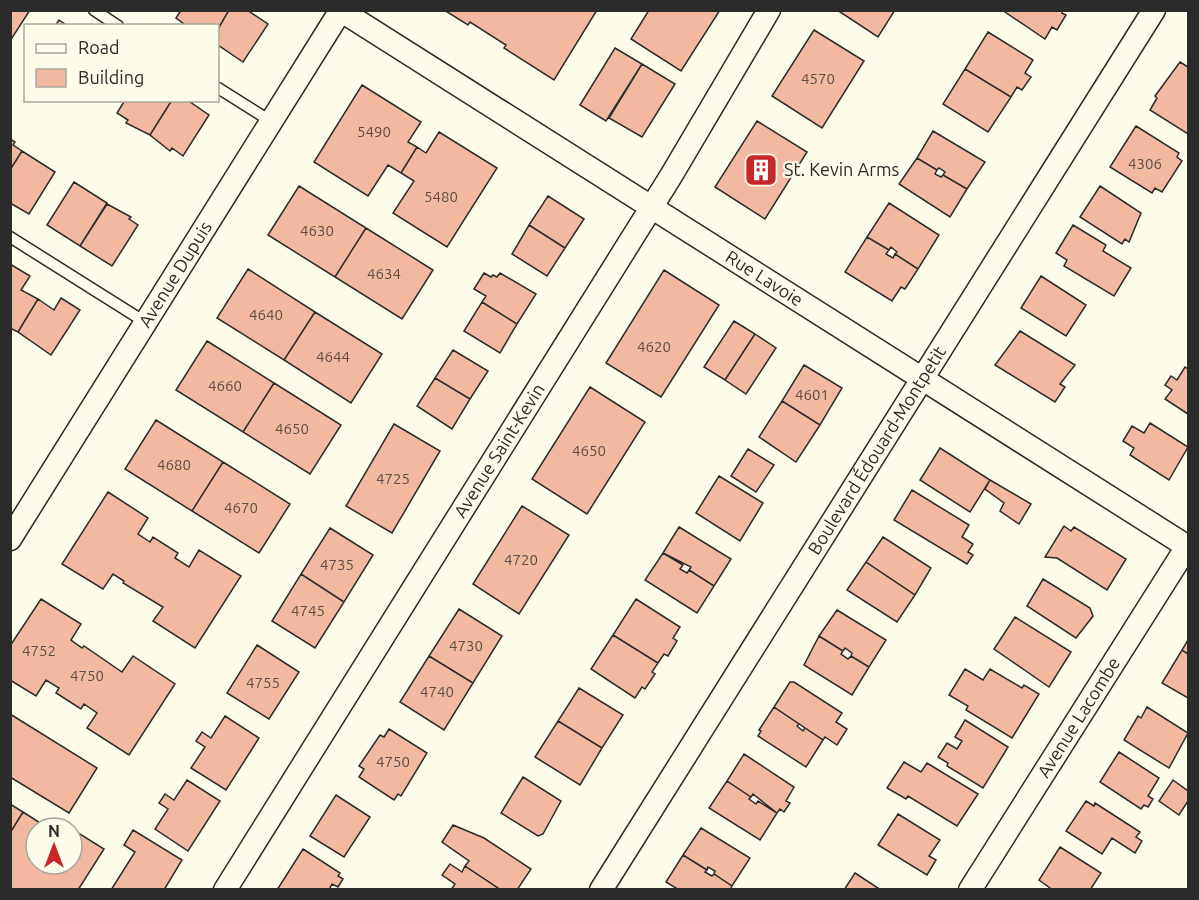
<svg xmlns="http://www.w3.org/2000/svg" width="1199" height="900" viewBox="0 0 1199 900" font-family="Ubuntu,sans-serif">
	<style>
		.building { fill: #f2b8a0; stroke: #2b2b2b; stroke-width: 1.5 }
		.lines { fill: none; stroke-linecap: round; stroke-linejoin: round }
		.service-casing { stroke: #2b2b2b; stroke-width: 13 }
		.minor-casing { stroke: #2b2b2b; stroke-width: 25 }
		.service { stroke: #fdfbea; stroke-width: 10 }
		.minor { stroke: #fdfbea; stroke-width: 22 }
		.labels { text-anchor: middle; stroke-width: 4.5; stroke-linejoin: round; paint-order: stroke }
		.number-label { font-size: 15px; fill: #5d4e48 }
		.poi-label { font-size: 18px; fill: #2b2b2b; stroke: #fdfbea; text-anchor: start }
		.street-label { font-size: 18px; fill: #2b2b2b; stroke: #fdfbea }
	</style>
	<rect width="100%" height="100%" fill="#fdfbea"/>
	<!-- building -->
	<path class="building" d="M10,10H30L10,41Z
		M181,10H229L218,29V26H187L176,18Z
		M229,10H247L268,24L243,62L218,45V29Z
		M444,10H597L554,80L504,48L506,45L470,22L468,25Z
		M649,10H720L681,71L631,39Z
		M837,10H895L878,37Z
		M1002,10H1063L1062,13L1066,15L1057,30L1052,27L1045,39Z
		M59,20L68,26H55Z
		M814,30L864,61L822,128L772,96Z
		M988,32L1033,60L1025,73L1031,77L1022,90L1017,87L1011,97L965,69Z
		M615,48L642,64L606,121L580,105Z
		M1180,62L1188,67V134L1150,110L1157,98L1155,96Z
		M642,64L675,84L642,137L609,118Z
		M965,69L1011,97L988,132L943,104Z
		M362,85L421,122L408,142L417,147L401,173L388,165L368,196L314,162Z
		M125,100H172L150,135L126,123L128,120L117,113Z
		M172,100H187L209,115L183,156L172,148L170,151L150,135Z
		M757,121L807,152L765,219L715,187Z
		M1136,126L1179,153L1177,157L1182,161L1162,192L1155,188L1152,193L1110,167Z
		M933,131L985,162L967,189L943,175L945,172L939,168L937,170L917,158Z
		M439,132L497,168L447,247L393,213L414,181L401,173L417,147L426,153Z
		M10,139L15,142L13,145L22,151L10,170Z
		M22,151L55,172L29,214L10,203V170Z
		M917,158L937,170L935,174L941,177L943,175L967,189L950,217L899,184Z
		M74,182L107,203L80,246L47,225Z
		M299,186L366,228L335,277L268,235Z
		M1100,186L1141,213L1129,242L1125,239L1122,244L1080,217Z
		M548,196L584,219L565,248L529,225Z
		M889,203L939,235L918,269L895,254L897,252L891,247L889,250L867,237Z
		M107,204L131,217L129,219L138,225L112,266L80,246Z
		M529,225L565,248L547,276L512,254Z
		M1073,225L1106,245L1103,251L1131,268L1114,296L1064,266L1067,260L1056,253Z
		M366,228L433,270L402,319L335,277Z
		M867,237L889,250L886,254L893,258L895,254L918,269L905,289L901,287L892,301L845,272Z
		M10,264L30,276L21,290L38,299L18,332L10,328Z
		M248,269L315,312L284,360L217,318Z
		M664,270L719,305L661,397L606,363Z
		M484,273L491,277L493,275L497,277L500,273L536,294L517,324L482,302L486,296L474,289Z
		M1041,276L1086,305L1066,336L1021,308Z
		M61,298L80,310L51,355L18,332L38,299L54,310Z
		M482,302L517,324L500,353L464,331Z
		M315,312L382,354L351,403L284,360Z
		M734,321L755,334L725,380L704,367Z
		M1020,331L1075,365L1060,384L1065,387L1055,402L995,365Z
		M755,334L776,348L746,394L725,380Z
		M207,341L274,383L243,432L176,390Z
		M453,350L488,371L470,399L435,378Z
		M804,365L842,388L820,425L782,401Z
		M1185,367L1188,369V414L1165,399L1172,390L1165,385L1171,376L1177,380Z
		M435,378L470,399L452,429L417,406Z
		M274,383L341,425L310,474L243,432Z
		M590,387L645,422L587,514L532,479Z
		M782,401L820,425L796,462L759,437Z
		M156,420L223,462L192,511L125,469Z
		M1150,423L1188,447L1169,480L1130,455L1134,448L1123,441L1132,426L1144,433Z
		M394,424L440,451L392,533L346,506Z
		M940,448L990,480L970,512L920,480Z
		M748,449L774,465L756,492L731,476Z
		M223,462L290,504L259,553L192,511Z
		M719,476L763,503L740,541L696,513Z
		M990,480L1031,504L1019,524L1000,511L1004,503L985,489Z
		M912,490L969,525L962,537L973,544L968,552L973,555L967,564L894,520Z
		M108,492L148,518L138,534L150,542L153,537L178,553L175,558L189,567L199,550L241,576L195,648L153,621L163,607L123,583L124,581L113,574L103,589L62,564Z
		M522,506L569,535L519,614L473,584Z
		M1064,526L1071,531L1074,527L1126,559L1107,590L1057,558L1045,557Z
		M679,527L731,559L714,586L689,570L691,567L663,553Z
		M330,528L373,555L344,602L301,574Z
		M883,537L931,568L915,595L866,562Z
		M663,553L683,565L680,569L687,573L689,570L714,586L697,613L645,580Z
		M866,562L915,595L897,622L847,590Z
		M301,574L344,602L315,648L272,621Z
		M1043,579L1090,608L1093,616L1076,638L1027,606Z
		M41,599L81,624L71,640L82,648L84,646L122,672L133,656L175,684L129,755L87,728L97,713L84,704L81,709L56,693L59,688L46,680L36,696L10,680V646Z
		M636,599L680,627L673,638L677,641L668,656L664,654L658,663L613,635Z
		M459,609L502,636L473,683L429,656Z
		M837,610L886,640L869,667L851,656L852,653L845,648L843,651L819,636Z
		M1015,617L1071,652L1049,687L994,649Z
		M613,635L658,663L652,672L655,674L645,689L642,687L635,698L591,669Z
		M819,636L843,651L841,654L848,659L851,656L869,667L852,695L804,665Z
		M1188,640V654L1182,650Z
		M257,645L299,672L269,719L227,693Z
		M1182,650L1188,654V698L1162,683Z
		M429,656L473,683L444,730L400,702Z
		M965,669L983,680L990,669L1022,688L1024,685L1039,694L1012,738L966,710L968,706L949,695Z
		M790,682H794L842,713L836,722L847,729L837,745L825,737L823,740L774,707Z
		M579,688L623,715L602,748L558,721Z
		M774,707L799,724L797,726L803,731L805,728L823,740L806,767L758,736L761,731L759,730Z
		M1147,707L1188,733L1169,768L1124,740L1138,716L1141,718Z
		M10,714L97,768L69,813L10,777Z
		M225,716L259,738L226,790L191,768L205,747L196,741L202,732L211,738Z
		M965,720L1008,747L983,788L947,766L948,763L938,757L947,743L957,749L962,741L955,737Z
		M558,721L602,748L580,785L535,757Z
		M389,729L427,753L401,796L398,794L394,800L359,777L364,769L359,766L380,735L384,737Z
		M1119,752L1159,778L1148,796L1153,799L1148,807L1144,805L1141,809L1100,782Z
		M744,754L794,787L786,801L790,803L784,812L780,809L777,813L753,794L751,797L727,781Z
		M904,762L921,772L927,763L978,794L957,826L908,796L906,799L887,788Z
		M523,777L561,801L543,834L538,836L501,813Z
		M187,780L220,801L188,851L155,829L168,809L159,803L165,794L174,800Z
		M1173,780L1188,791V801L1179,815L1159,801Z
		M727,781L751,797L749,799L756,804L758,801L777,813L760,840L709,808Z
		M336,795L370,817L344,857L310,836Z
		M1086,801L1094,806L1095,803L1140,832L1136,837L1142,841L1135,853L1112,838L1102,854L1066,831Z
		M10,804L23,812L10,833Z
		M23,812L48,828H36V864H72V829L104,849L78,890H10V833Z
		M898,814L940,840L929,856L936,860L927,875L878,845Z
		M62,822L70,828H58Z
		M453,825L484,838L531,869L517,890H501L465,866L469,861L442,842Z
		M701,828L750,858L732,886L714,874L715,871L708,867L707,870L683,855Z
		M133,830L182,860L164,890H111L135,852L124,845Z
		M1060,847L1101,873L1090,890H1053L1039,880Z
		M303,849L340,873L338,876L343,879L338,887L332,884L329,890H277Z
		M683,855L707,870L705,872L712,876L714,874L732,886L730,890H679L666,882Z
		M450,864L462,872L465,866L501,890H451L455,884L442,875Z
		M855,873L881,890H844Z"/>
	<g class="lines">
		<!-- service casing -->
		<g class="service-casing">
			<path id="service" d="M94,10L118,26
				M218,88L272,122
				M10,237L145,322"/>
		</g>
		<!-- minor casing -->
		<g class="minor-casing">
			<g id="minor">
				<path id="s1" d="M340,10L1188,547"/>
				<path id="s2" d="M10,539L341,10"/>
				<path id="s3" d="M225,890L671,176L769,10"/>
				<path id="s4" d="M601,890L1154,10"/>
				<path id="s5" d="M970,890L1188,545"/>
			</g>
		</g>
		<!-- service -->
		<use href="#service" class="service"/>
		<!-- minor -->
		<use href="#minor" class="minor"/>
	</g>
	<!-- icons -->
	<defs>
		<g id="building-square" transform="scale(1.725)"><rect x="-9" y="-9" width="18" height="18" rx="4" fill="#c62828" stroke="#fdfbea"/><path d="M-4-6H4V6H1V3H-1V6H-4ZM-2.5-4.3h1.7v1.8h-1.7ZM.8-4.3h1.7v1.8H.8ZM-2.5-1h1.7V.8h-1.7ZM.8-1h1.7V.8H.8Z" fill="#fff"/></g>
	</defs>
	<g fill-rule="evenodd">
		<use href="#building-square" x="761" y="170"/>
	</g>
	<g class="labels">
		<!-- number labels -->
		<g class="number-label">
			<text x="818" y="84">4570</text>
			<text x="374" y="137">5490</text>
			<text x="1145" y="169">4306</text>
			<text x="441" y="202">5480</text>
			<text x="317" y="236">4630</text>
			<text x="384" y="279">4634</text>
			<text x="266" y="320">4640</text>
			<text x="654" y="352">4620</text>
			<text x="333" y="362">4644</text>
			<text x="225" y="391">4660</text>
			<text x="812" y="400">4601</text>
			<text x="292" y="434">4650</text>
			<text x="589" y="456">4650</text>
			<text x="174" y="470">4680</text>
			<text x="393" y="484">4725</text>
			<text x="241" y="513">4670</text>
			<text x="521" y="565">4720</text>
			<text x="337" y="570">4735</text>
			<text x="308" y="616">4745</text>
			<text x="466" y="651">4730</text>
			<text x="39" y="656">4752</text>
			<text x="87" y="681">4750</text>
			<text x="263" y="688">4755</text>
			<text x="437" y="697">4740</text>
			<text x="393" y="767">4750</text>
		</g>
		<!-- poi labels -->
		<g class="poi-label">
			<text x="784" y="176">St. Kevin Arms</text>
		</g>
		<!-- street labels -->
		<g class="street-label">
			<text dy="6" stroke="none"><textPath href="#s2" startOffset="312">Avenue Dupuis</textPath></text>
			<text dy="6" stroke="none"><textPath href="#s1" startOffset="502">Rue Lavoie</textPath></text>
			<text dy="6" stroke="none"><textPath href="#s4" startOffset="519">Boulevard Édouard-Montpetit</textPath></text>
			<text dy="6" stroke="none"><textPath href="#s3" startOffset="518">Avenue Saint-Kevin</textPath></text>
			<text dy="6" stroke="none"><textPath href="#s5" startOffset="204">Avenue Lacombe</textPath></text>
		</g>
	</g>
	<!-- border -->
	<rect width="1199" height="900" fill="none" stroke="#2b2b2b" stroke-width="24"/>
	<!-- legend -->
	<rect x="24" y="24" width="195" height="78" fill="#fdfbea" stroke="#a9a89e" stroke-width="1.5"/>
	<rect x="36" y="44" width="30" height="9" fill="#fdfbea" stroke="#a9a89e" stroke-width="1.5"/>
	<text x="78" y="54" font-size="18" fill="#2b2b2b">Road</text>
	<rect x="36" y="69" width="30" height="18" fill="#f2b8a0" stroke="#a9a89e" stroke-width="1.5"/>
	<text x="78" y="84" font-size="18" fill="#2b2b2b">Building</text>
	<!-- north arrow -->
	<g transform="translate(54 846)"><circle r="28" fill="#fdfbea" stroke="#a9a89e" stroke-width="1.5"/>
	<path d="M0-4.5L10 22L0 15L-10 22Z" fill="#c62828"/>
	<text y="-9" font-size="16" font-weight="bold" text-anchor="middle" fill="#2b2b2b">N</text>
	</g>
</svg>
